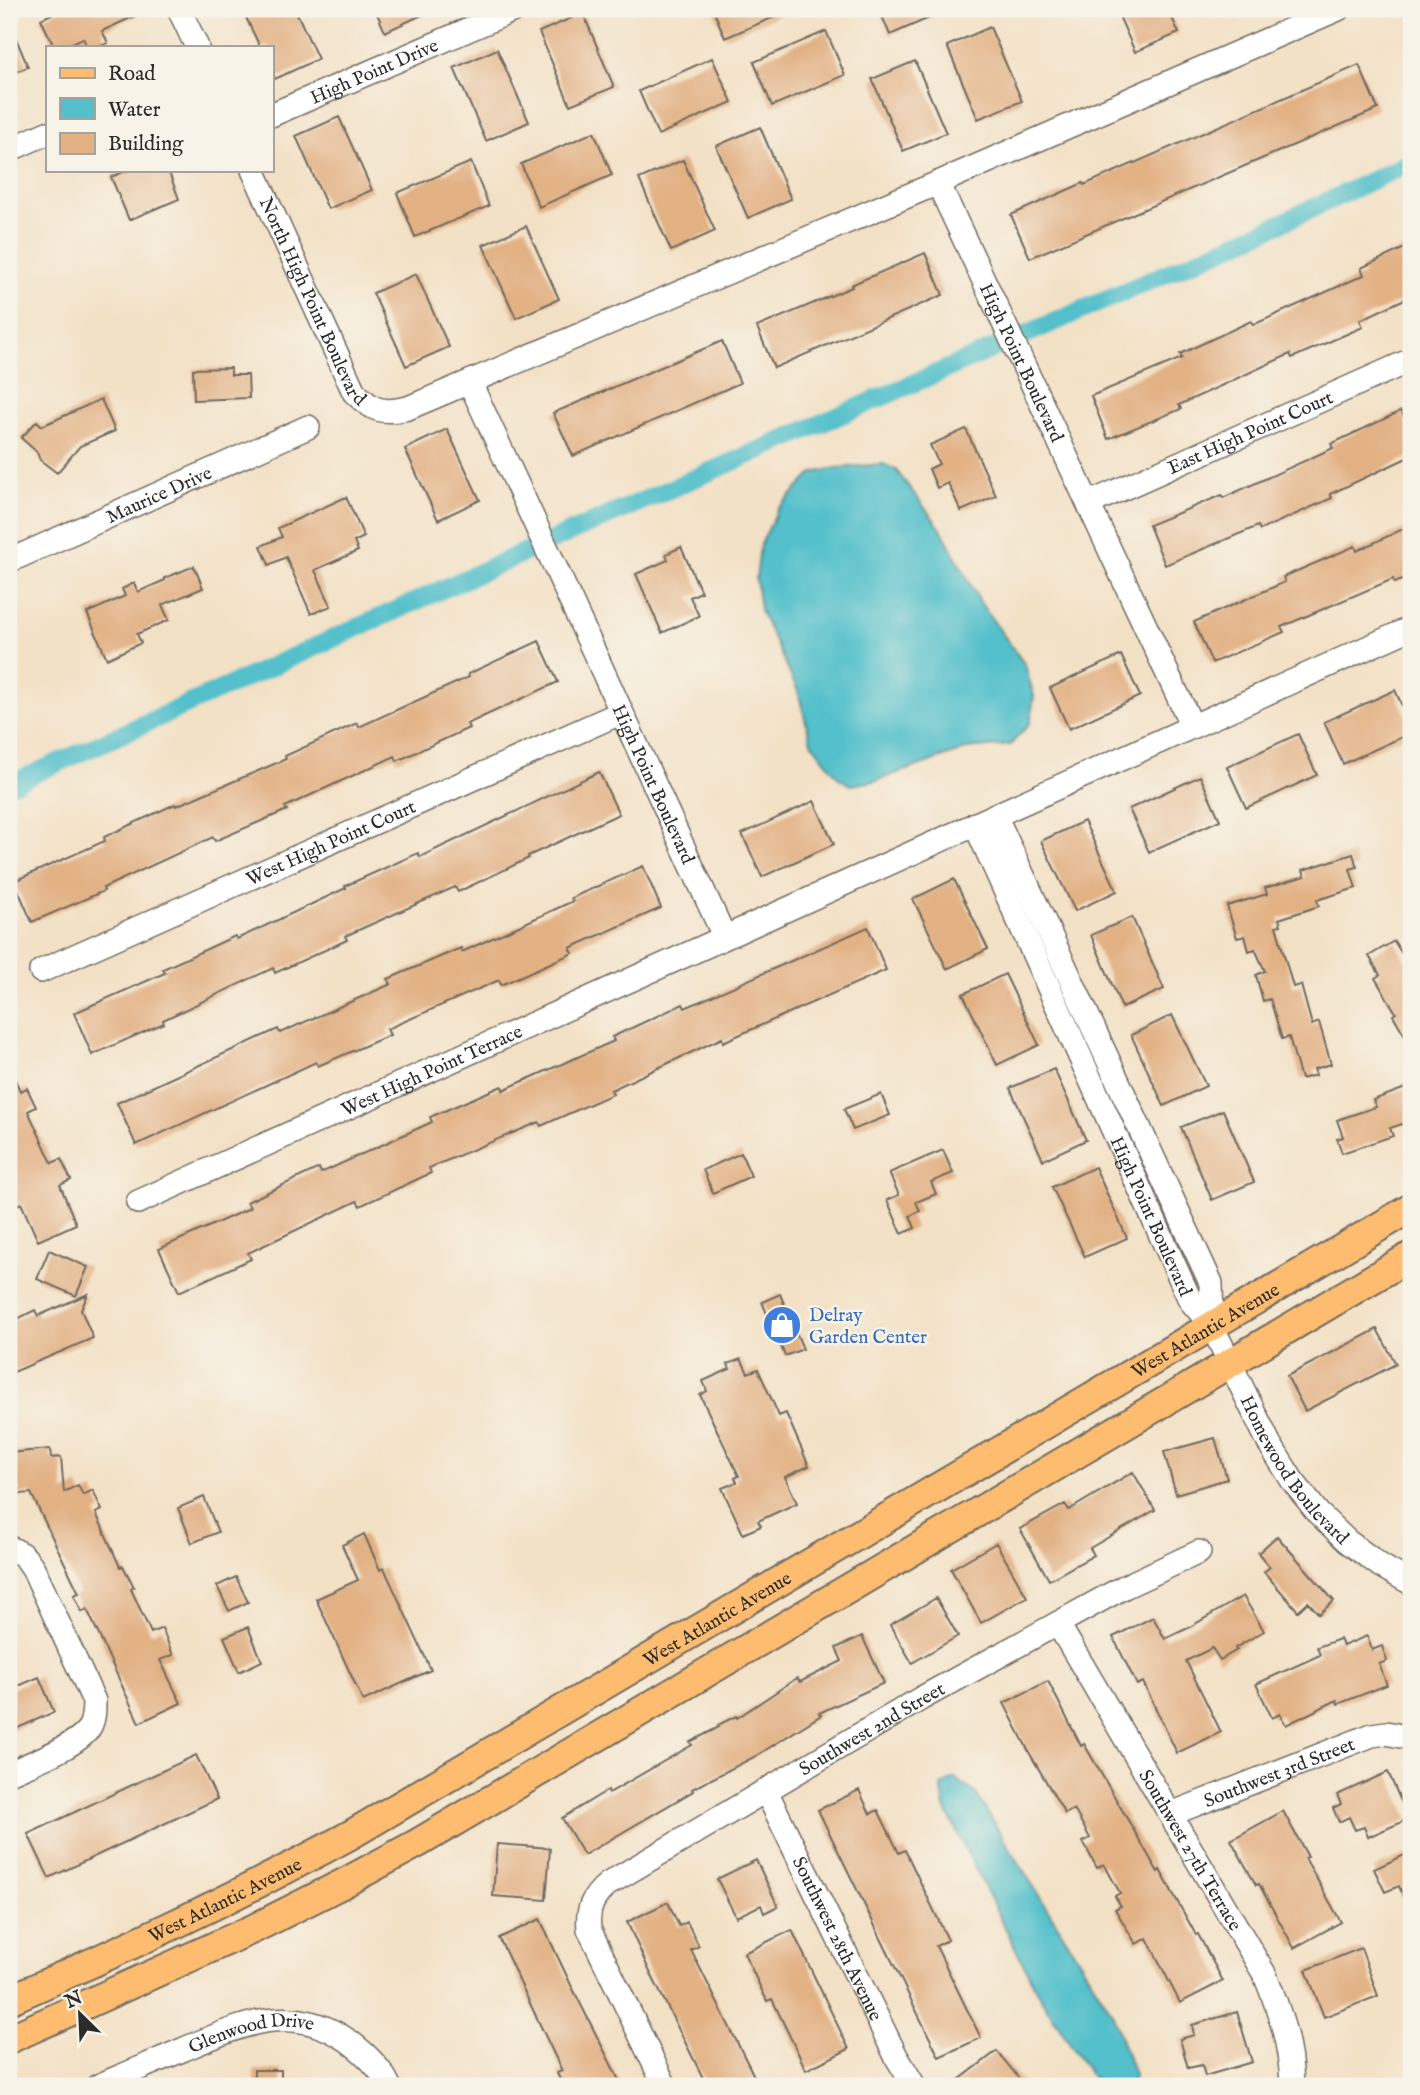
<svg xmlns="http://www.w3.org/2000/svg" width="1420" height="2095" viewBox="0 0 1420 2095" font-family="'IM FELL English',serif">
	<style>
		.water { fill: #53c0cb; stroke: #3f767b; stroke-width: 2 }
		.lines { fill: none; stroke-linecap: round; stroke-linejoin: round }
		.canal { stroke: #53c0cb; stroke-width: 19 }
		.building { fill: #e2b184 }
		.minor-casing { stroke: #716b61; stroke-width: 26 }
		.major-casing { stroke: #716b61; stroke-width: 32 }
		.minor { stroke: #fff; stroke-width: 23 }
		.major { stroke: #febc70; stroke-width: 28 }
		.labels { text-anchor: middle; stroke-width: 5; stroke-linejoin: round; paint-order: stroke }
		.street-label { font-size: 19px; fill: #2b2b2b; stroke: #f7f3e8 }
		.shop-label { font-size: 19px; fill: #366cbe; stroke: #f7f3e8; text-anchor: start }
	</style>
	<rect width="100%" height="100%" fill="#f7f3e8"/>
	<filter id="ink" filterUnits="userSpaceOnUse"><feTurbulence type="fractalNoise" baseFrequency=".0143" numOctaves="2"/><feDisplacementMap in="SourceGraphic" scale="14" xChannelSelector="R" yChannelSelector="G"/><feConvolveMatrix kernelMatrix="1 2 1 2 8 2 1 2 1" color-interpolation-filters="sRGB"/></filter>
	<filter id="wash" filterUnits="userSpaceOnUse"><feTurbulence type="fractalNoise" baseFrequency=".00686" numOctaves="4" result="noise"/><feDisplacementMap in="SourceGraphic" scale="28" xChannelSelector="R" yChannelSelector="G"/><feGaussianBlur stdDeviation="1.57" result="paint"/><feColorMatrix in="noise" values="0 0 0 0 0 0 0 0 0 0 0 0 0 0 0 0 0 1.4 0 .05"/><feComposite in="paint" operator="in"/></filter>
	<g filter="url(#wash)">
		<rect width="100%" height="100%" fill="#f3e1c6"/>
		<!-- water -->
		<path class="water" d="M883,464L896,470L941,529L981,604L1025,665L1034,696L1030,723L1010,745L966,749L875,781L851,785L839,778L811,742L798,691L760,610L756,579L760,546L778,509L813,473L836,468Z
			M955,1778L976,1794L1112,2013L1134,2075L1132,2086H1102L1091,2076L1040,1997L945,1808L941,1786Z"/>
		<g class="lines">
			<!-- canal -->
			<path class="canal" d="M9,785L525,552L1264,231L1411,162"/>
		</g>
		<g id="blocks">
			<!-- building -->
			<path class="building" d="M62,9H150L102,31L108,43L99,47H87L83,38L63,47H54L41,19Z
				M242,9H295L318,59L275,79L271,72V47H260Z
				M375,9H435L385,32Z
				M713,9H793L725,38Z
				M879,9H950L890,35Z
				M1116,9H1168L1179,33L1135,52Z
				M583,13L614,87L570,105L539,32Z
				M9,22L28,67L9,75Z
				M990,27L1022,101L978,119L947,46Z
				M826,31L845,75L772,106L754,62Z
				M497,49L529,122L486,141L454,68Z
				M712,58L732,102L658,135L639,91Z
				M915,61L946,133L903,151L872,79Z
				M1359,65L1378,109L1030,258L1011,215L1083,183L1084,185Z
				M339,117L372,190L328,209L296,136Z
				M760,127L791,199L748,218L716,146Z
				M594,132L612,175L539,207L521,164Z
				M683,160L715,231L671,251L639,179Z
				M471,162L489,206L415,237L397,193Z
				M128,170H168L179,199L129,220L111,177Z
				M526,226L559,299L516,318L483,245Z
				M1411,245V296L1360,320L1363,327L1292,358L1290,354L1179,405L1181,409L1108,439L1091,396L1182,358L1180,354L1251,321L1253,325L1364,275L1361,268Z
				M925,253L943,295L774,368L757,327L852,287L851,285Z
				M416,274L449,347L406,366L373,293Z
				M722,341L740,383L573,456L553,413Z
				M231,368V375H248L249,398L194,400L193,369Z
				M101,399L115,431L80,446L57,473L40,460L37,452L21,438L37,421L42,426Z
				M1401,411L1411,432V456L1330,494L1332,498L1260,530L1258,526L1165,565L1149,525L1222,495L1223,498L1333,448L1331,444Z
				M447,429L480,500L438,520L405,449Z
				M966,429L996,496L961,511L948,483L937,488L929,469L939,464L930,445Z
				M346,497L364,537L354,542L358,551L315,570L331,606L311,614L286,557L269,565L261,546L282,537L278,528Z
				M1411,525V576L1395,583L1393,579L1281,627L1284,632L1212,663L1194,622L1285,582L1283,577L1355,546L1357,551Z
				M681,547L701,592L690,597L699,616L662,633L636,574L668,560L666,554Z
				M194,566L203,588L162,605L169,620L137,634L141,643L107,659L87,613L125,596L122,589L134,583L138,592L165,580V578Z
				M539,641L558,682L467,724L469,728L397,761L395,756L285,807L287,810L215,841L213,837L103,888L104,891L32,922L14,881L105,841L104,837L175,804L176,806L286,759L285,756L357,723L359,727L469,677L468,674Z
				M1121,655L1140,696L1069,729L1050,688Z
				M1395,690L1411,726V733L1343,764L1324,722Z
				M1298,734L1317,775L1246,808L1227,767Z
				M599,772L619,814L528,856L529,858L458,892L455,887L345,936L347,940L275,973L273,968L163,1020L164,1023L92,1055L74,1013L165,973L163,969L235,936L237,939L346,888L345,886L418,853L420,857Z
				M1200,776L1220,820L1149,852L1129,809Z
				M814,801L834,844L762,877L742,834Z
				M1084,821L1117,891L1075,911L1041,841Z
				M1353,854L1357,867L1350,869L1356,888L1317,900L1319,906L1279,919L1281,925L1276,926L1293,987L1301,985L1312,1025L1319,1022L1331,1064L1314,1069L1316,1075L1301,1079L1289,1037L1282,1039L1270,999L1263,1001L1256,975L1265,971L1255,949L1249,951L1245,936L1237,938L1227,906L1267,894L1265,888L1305,876L1303,870Z
				M643,866L661,908L570,948L573,953L501,985L499,980L387,1029L390,1035L318,1066L316,1062L136,1145L117,1103L278,1029L280,1033L391,984L388,979L461,948L462,952L573,901L571,898Z
				M954,879L988,949L947,969L913,899Z
				M1132,917L1164,989L1122,1008L1091,935Z
				M868,927L886,970L723,1042L722,1038L611,1090L613,1094L541,1126L539,1122L429,1168L431,1173L360,1206L357,1201L248,1253L251,1259L179,1292L159,1249L250,1208L247,1202L319,1168L321,1173L432,1122L430,1117L502,1086L503,1090L614,1041L612,1037L683,1004L685,1008Z
				M1394,941L1411,968V1046L1393,1015L1396,1013L1375,978L1380,975L1369,956Z
				M1005,974L1039,1045L997,1065L963,994Z
				M1172,1015L1206,1086L1164,1106L1131,1035Z
				M9,1066L20,1091L27,1088L36,1107L28,1111L52,1163L61,1159L71,1180L60,1185L76,1224L38,1241L21,1203L18,1205L9,1184Z
				M1054,1069L1086,1140L1043,1160L1010,1088Z
				M1411,1086V1121L1390,1128L1393,1136L1342,1153L1337,1139L1343,1137L1337,1120L1376,1107L1373,1100Z
				M881,1094L890,1115L853,1130L844,1109Z
				M1223,1110L1254,1182L1212,1200L1181,1127Z
				M943,1150L953,1173L931,1182L936,1194L916,1202L920,1211L910,1216L915,1228L902,1234L887,1200L899,1195L889,1173Z
				M741,1153L751,1176L713,1193L703,1170Z
				M1095,1167L1127,1238L1085,1257L1052,1187Z
				M49,1250L88,1267L76,1296L37,1279Z
				M88,1294L81,1310L93,1338L9,1374V1323L35,1310L38,1316Z
				M780,1294L803,1349L785,1356L762,1302Z
				M1377,1329L1396,1364L1305,1411L1287,1376Z
				M741,1359L748,1373L758,1369L779,1416L786,1413L809,1466L785,1477L797,1503L758,1521L761,1526L743,1534L722,1488L737,1482L735,1478L739,1476L700,1395L707,1391L703,1381L730,1369L728,1364Z
				M1215,1438L1227,1479L1176,1494L1164,1452Z
				M50,1449L51,1458L61,1457L64,1492L78,1485L83,1495L93,1490L102,1510L96,1513L120,1567L123,1566L134,1587L131,1589L151,1633L162,1628L173,1655L160,1660L181,1703L139,1723L87,1609L82,1612L74,1595L79,1593L31,1493L9,1495V1453Z
				M1133,1472L1155,1510L1090,1548L1094,1555L1049,1580L1020,1529L1065,1504L1069,1510Z
				M204,1497L218,1532L192,1543L178,1508Z
				M364,1534L380,1570L384,1568L431,1670L363,1701L316,1599L358,1580L342,1545Z
				M1277,1536L1334,1601L1319,1614L1308,1602L1298,1611L1264,1572L1270,1567L1258,1553Z
				M996,1543L1027,1597L981,1623L951,1569Z
				M236,1577L248,1602L229,1611L217,1586Z
				M1243,1596L1264,1631L1235,1648L1237,1650L1220,1660L1212,1648L1186,1661L1221,1732L1177,1753L1143,1682L1137,1685L1113,1637L1153,1617L1165,1639L1188,1628Z
				M936,1598L958,1636L912,1663L890,1625Z
				M248,1627L262,1661L239,1672L224,1637Z
				M862,1636L884,1683L819,1713L821,1715L756,1756L692,1789L693,1791L584,1855L562,1818L608,1790L609,1793L692,1745L690,1742L719,1727L718,1725L736,1716L737,1718L797,1678L800,1682L842,1661L836,1648Z
				M1367,1636L1372,1650L1382,1646L1387,1661L1379,1664L1387,1685L1338,1704L1337,1700L1286,1725L1280,1714L1272,1718L1256,1684L1320,1655L1317,1647L1340,1639L1343,1646Z
				M39,1677L54,1712L9,1732V1690Z
				M1048,1681L1081,1746L1084,1744L1158,1872L1160,1870L1196,1935L1198,1934L1223,1981L1180,2003L1147,1938L1136,1944L1115,1909L1121,1906L1115,1896L1120,1893L1104,1864L1097,1868L1083,1842L1090,1838L1074,1809L1065,1814L1030,1754L1004,1703Z
				M196,1755L217,1799L49,1878L28,1834Z
				M1388,1772L1409,1819L1368,1837L1364,1827L1355,1830L1349,1817L1339,1822L1333,1808L1341,1804L1337,1795Z
				M859,1790L870,1814L878,1810L899,1853L905,1850L948,1940L936,1946L981,2038L939,2057L818,1810Z
				M1283,1811L1308,1857L1305,1858L1341,1922L1294,1948L1259,1884L1256,1885L1231,1840Z
				M497,1844L550,1848L546,1900L493,1896Z
				M1411,1852V1914L1399,1886L1385,1892L1374,1869Z
				M756,1860L778,1906L764,1913L761,1905L736,1917L717,1879Z
				M668,1902L679,1926L687,1922L699,1946L691,1950L759,2086H707L649,1970L627,1922Z
				M540,1919L571,1985L622,2086H563L557,2073L562,2071L499,1938Z
				M792,1930L849,2049L806,2070L772,1999L767,2001L744,1953Z
				M1361,1948L1378,1996L1324,2017L1306,1970Z
				M1237,2012L1252,2062L1205,2076L1202,2065L1188,2068L1180,2039L1194,2035L1192,2025Z
				M997,2051L1025,2086H951Z
				M254,2070H281V2086H254Z"/>
		</g>
	</g>
	<g filter="url(#ink)">
		<use href="#blocks" fill-opacity="0" stroke="#716b61" stroke-width="2"/>
		<g class="lines">
			<!-- minor casing -->
			<g class="minor-casing">
				<g id="minor">
					<path d="M179,9L197,47"/>
					<path id="s1" d="M271,115L516,9"/>
					<path d="M9,150L47,133"/>
					<path id="s2" d="M253,170L354,392C373,411 382,414 408,408L938,183L1338,9"/>
					<path id="s3" d="M938,183C1023,364 1109,545 1192,726"/>
					<path id="s4" d="M470,383C556,566 639,752 724,936"/>
					<path id="s5" d="M1090,503L1411,360"/>
					<path id="s6" d="M9,561L308,427"/>
					<path d="M995,815L1211,1283L1212,1326"/>
					<path id="s7" d="M975,824L1190,1300L1212,1326L1269,1443L1292,1480L1318,1513L1347,1541L1381,1566L1411,1583"/>
					<path id="s8" d="M41,971L620,713"/>
					<path id="s9" d="M138,1202L1411,628"/>
					<path d="M9,1548C20,1551 27,1558 33,1568L94,1701C94,1711 94,1720 89,1728C78,1746 29,1764 9,1773"/>
					<path id="s10" d="M1058,1624L1265,1975C1280,2011 1291,2046 1292,2086"/>
					<path id="s11" d="M766,1791L896,2056L914,2086"/>
					<path id="s12" d="M1171,1814L1372,1735L1386,1733L1411,1738"/>
					<path id="s13" d="M98,2086C126,2074 154,2062 182,2050C241,2025 291,2000 350,2042C366,2054 381,2068 389,2086"/>
					<path id="s14" d="M665,2086L589,1929C587,1909 592,1897 608,1884L922,1698L1124,1587L1199,1552"/>
				</g>
			</g>
			<!-- major casing -->
			<g class="major-casing">
				<g id="major">
					<path id="s15" d="M9,2000C126,1948 239,1896 352,1834L1411,1208"/>
					<path d="M9,2039L253,1929L342,1884L418,1843L1411,1256"/>
				</g>
			</g>
			<!-- minor -->
			<use href="#minor" class="minor"/>
			<!-- major -->
			<use href="#major" class="major"/>
		</g>
	</g>
	<!-- icons -->
	<defs>
		<g id="shop-disc" transform="scale(2.0125)"><circle r="9.5" fill="#3f7fe0" stroke="#f7f3e8"/><path d="M-5-2.5h2.3a2.7 3.5 0 0 1 5.4 0H5L5.5 6h-11ZM-1.5-2.5h3a1.5 2.3 0 0 0-3 0Z" fill="#fff"/></g>
	</defs>
	<g fill-rule="evenodd">
		<use href="#shop-disc" x="782" y="1325"/>
	</g>
	<g class="labels">
		<!-- street labels -->
		<g class="street-label">
			<text dy="7" stroke="none"><textPath href="#s1" startOffset="112">High Point Drive</textPath></text>
			<text dy="7" stroke="none"><textPath href="#s2" startOffset="144">North High Point Boulevard</textPath></text>
			<text dy="7" stroke="none"><textPath href="#s3" startOffset="198">High Point Boulevard</textPath></text>
			<text dy="7" stroke="none"><textPath href="#s5" startOffset="175">East High Point Court</textPath></text>
			<text dy="7" stroke="none"><textPath href="#s6" startOffset="164">Maurice Drive</textPath></text>
			<text dy="7" stroke="none"><textPath href="#s4" startOffset="441">High Point Boulevard</textPath></text>
			<text dy="7" stroke="none"><textPath href="#s8" startOffset="317">West High Point Court</textPath></text>
			<text dy="7" stroke="none"><textPath href="#s9" startOffset="322">West High Point Terrace</textPath></text>
			<text dy="7" stroke="none"><textPath href="#s7" startOffset="430">High Point Boulevard</textPath></text>
			<text dy="7" stroke="none"><textPath href="#s15" startOffset="1372">West Atlantic Avenue</textPath></text>
			<text dy="7" stroke="none"><textPath href="#s7" startOffset="723">Homewood Boulevard</textPath></text>
			<text dy="7" stroke="none"><textPath href="#s15" startOffset="805">West Atlantic Avenue</textPath></text>
			<text dy="7" stroke="none"><textPath href="#s14" startOffset="532">Southwest 2nd Street</textPath></text>
			<text dy="7" stroke="none"><textPath href="#s12" startOffset="116">Southwest 3rd Street</textPath></text>
			<text dy="7" stroke="none"><textPath href="#s10" startOffset="262">Southwest 27th Terrace</textPath></text>
			<text dy="7" stroke="none"><textPath href="#s15" startOffset="238">West Atlantic Avenue</textPath></text>
			<text dy="7" stroke="none"><textPath href="#s11" startOffset="164">Southwest 28th Avenue</textPath></text>
			<text dy="7" stroke="none"><textPath href="#s13" startOffset="164">Glenwood Drive</textPath></text>
		</g>
		<!-- shop labels -->
		<g class="shop-label">
			<text x="809" y="1321">Delray<tspan x="809" dy="22">Garden Center</tspan></text>
		</g>
	</g>
	<!-- margin -->
	<rect width="1420" height="2095" fill="none" stroke="#f7f3e8" stroke-width="35"/>
	<!-- legend -->
	<rect x="46" y="46" width="228" height="126" fill="#f7f3e8" stroke="#a5a39c" stroke-width="2"/>
	<rect x="60" y="68" width="35" height="10" fill="#febc70" stroke="#a5a39c" stroke-width="2"/>
	<text x="108" y="80" font-size="21" fill="#2b2b2b">Road</text>
	<rect x="60" y="98" width="35" height="21" fill="#53c0cb" stroke="#a5a39c" stroke-width="2"/>
	<text x="108" y="116" font-size="21" fill="#2b2b2b">Water</text>
	<rect x="60" y="133" width="35" height="21" fill="#e2b184" stroke="#a5a39c" stroke-width="2"/>
	<text x="108" y="150" font-size="21" fill="#2b2b2b">Building</text>
	<!-- north arrow -->
	<g transform="translate(80 2014) rotate(336)" stroke="#f7f3e8" stroke-width="5" paint-order="stroke">
	<path d="M0-5L12 26L0 18L-12 26Z" fill="#2b2b2b"/>
	<text y="-10" font-size="19" font-weight="bold" text-anchor="middle" fill="#2b2b2b">N</text>
	</g>
</svg>
